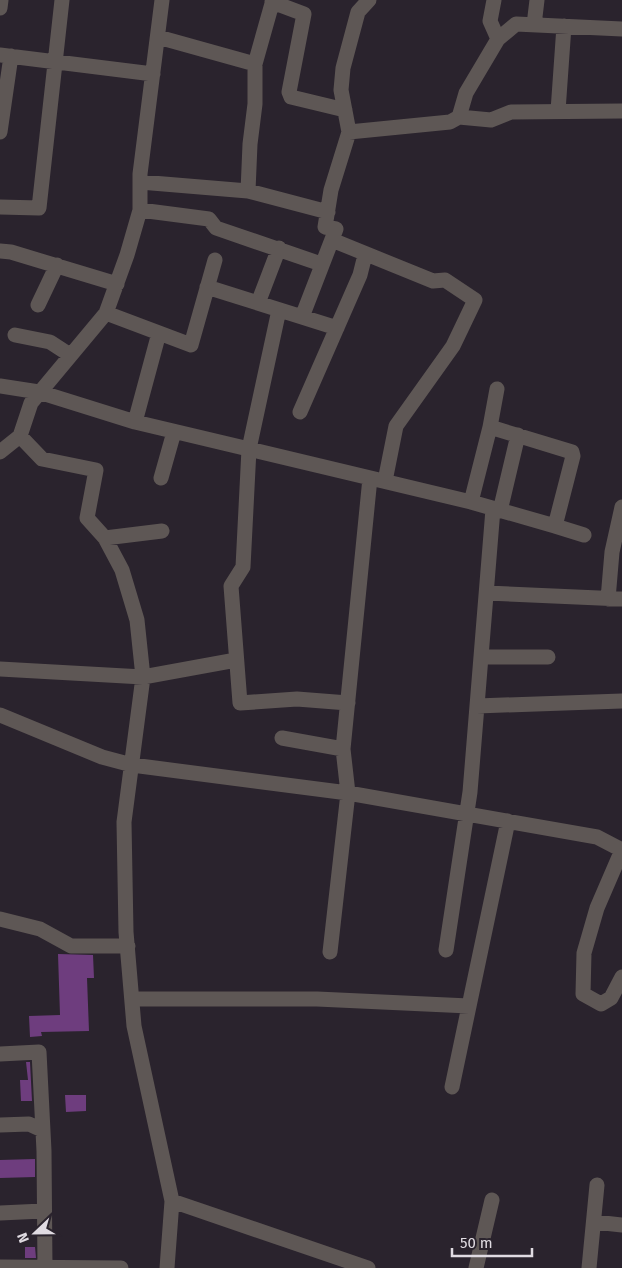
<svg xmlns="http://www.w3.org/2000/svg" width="622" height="1268" viewBox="0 0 622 1268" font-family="'Fira Sans',sans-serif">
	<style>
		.building { fill: #6e3d7e }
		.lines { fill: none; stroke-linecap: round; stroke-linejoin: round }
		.minor { stroke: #5e5755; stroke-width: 15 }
	</style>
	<rect width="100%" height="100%" fill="#2a232d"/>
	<!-- building -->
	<path class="building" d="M58,954L93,955L94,978H87L89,1031L41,1032L42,1036L30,1037L29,1016L60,1015Z
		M26,1062H30L32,1101H21L20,1080H28Z
		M65,1095H86V1111L66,1112Z
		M35,1159V1177L0,1178V1160Z
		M25,1247H35L36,1258H25Z"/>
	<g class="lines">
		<!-- minor -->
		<path class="minor" d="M494,0L490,21L498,39
			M272,2L304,14L289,92L291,97L345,110
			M0,8L1,0
			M534,25L537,0
			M158,37L255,64
			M0,55L153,74
			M558,111L564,26
			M459,117L491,120L511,112L622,111
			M0,132L11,56
			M349,132L450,122L459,117L466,93L498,39L516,24L622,29
			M140,182L248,191L250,144L255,104V64L273,0
			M248,191L328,212
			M0,207L39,208L62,0
			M140,210L209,219L216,228L321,264
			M332,240L433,281L445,280L475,300L453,346L396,426L385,481
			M0,251L11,252L117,284
			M207,287L337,328
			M258,303L279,248
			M38,305L57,265
			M279,310L249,449L243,567L231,586L240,703L297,699L348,703
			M106,313L191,345L215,260
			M302,317L336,229L325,227L331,190L349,132L341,90L343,68L358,12L369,0
			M15,335L50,342L70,355
			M0,386L39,392L135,422L471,502L555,526L573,456L572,452L490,427L471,502
			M300,412L360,275L365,255
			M135,422L159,333
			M490,427L497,389
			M20,436L42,459L96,470L87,518L105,538L122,570L137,620L143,677L124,822L126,932L134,1026L172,1201L167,1268
			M0,452L20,436L31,403L106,313L127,255L140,210V174L162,0
			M161,478L174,432
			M500,511L518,435
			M555,526L584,535
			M105,538L162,531
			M487,593L622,599
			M608,599L612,552L622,507
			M481,657H548
			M0,669L143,677L236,660
			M477,706L622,701
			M0,715L102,757L132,765L348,793L597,837L622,850L597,908L584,953L583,994L601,1004L611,998L622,977
			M282,738L343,749
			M0,919L40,929L71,946H128
			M446,950L470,792L493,509
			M330,952L348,793L343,749L370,478
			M132,999H317L469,1006
			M0,1054L39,1052L44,1151L45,1268
			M452,1087L508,821
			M0,1125L29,1124L42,1130
			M172,1201L368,1268
			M0,1213L43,1211
			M595,1222L622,1225
			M0,1267L121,1268
			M476,1268L492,1200
			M589,1268L597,1185"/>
	</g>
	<!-- north arrow -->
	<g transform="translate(35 1233) rotate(248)" stroke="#2a232d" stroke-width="4" paint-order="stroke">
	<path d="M0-4L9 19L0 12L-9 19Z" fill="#e0dbe2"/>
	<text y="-8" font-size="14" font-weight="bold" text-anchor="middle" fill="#e0dbe2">N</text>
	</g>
	<!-- scale -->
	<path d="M452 1248v8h80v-8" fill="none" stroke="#e0dbe2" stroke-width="2.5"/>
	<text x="460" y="1248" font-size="15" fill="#e0dbe2" stroke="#2a232d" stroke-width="4" paint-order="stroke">50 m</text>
</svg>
